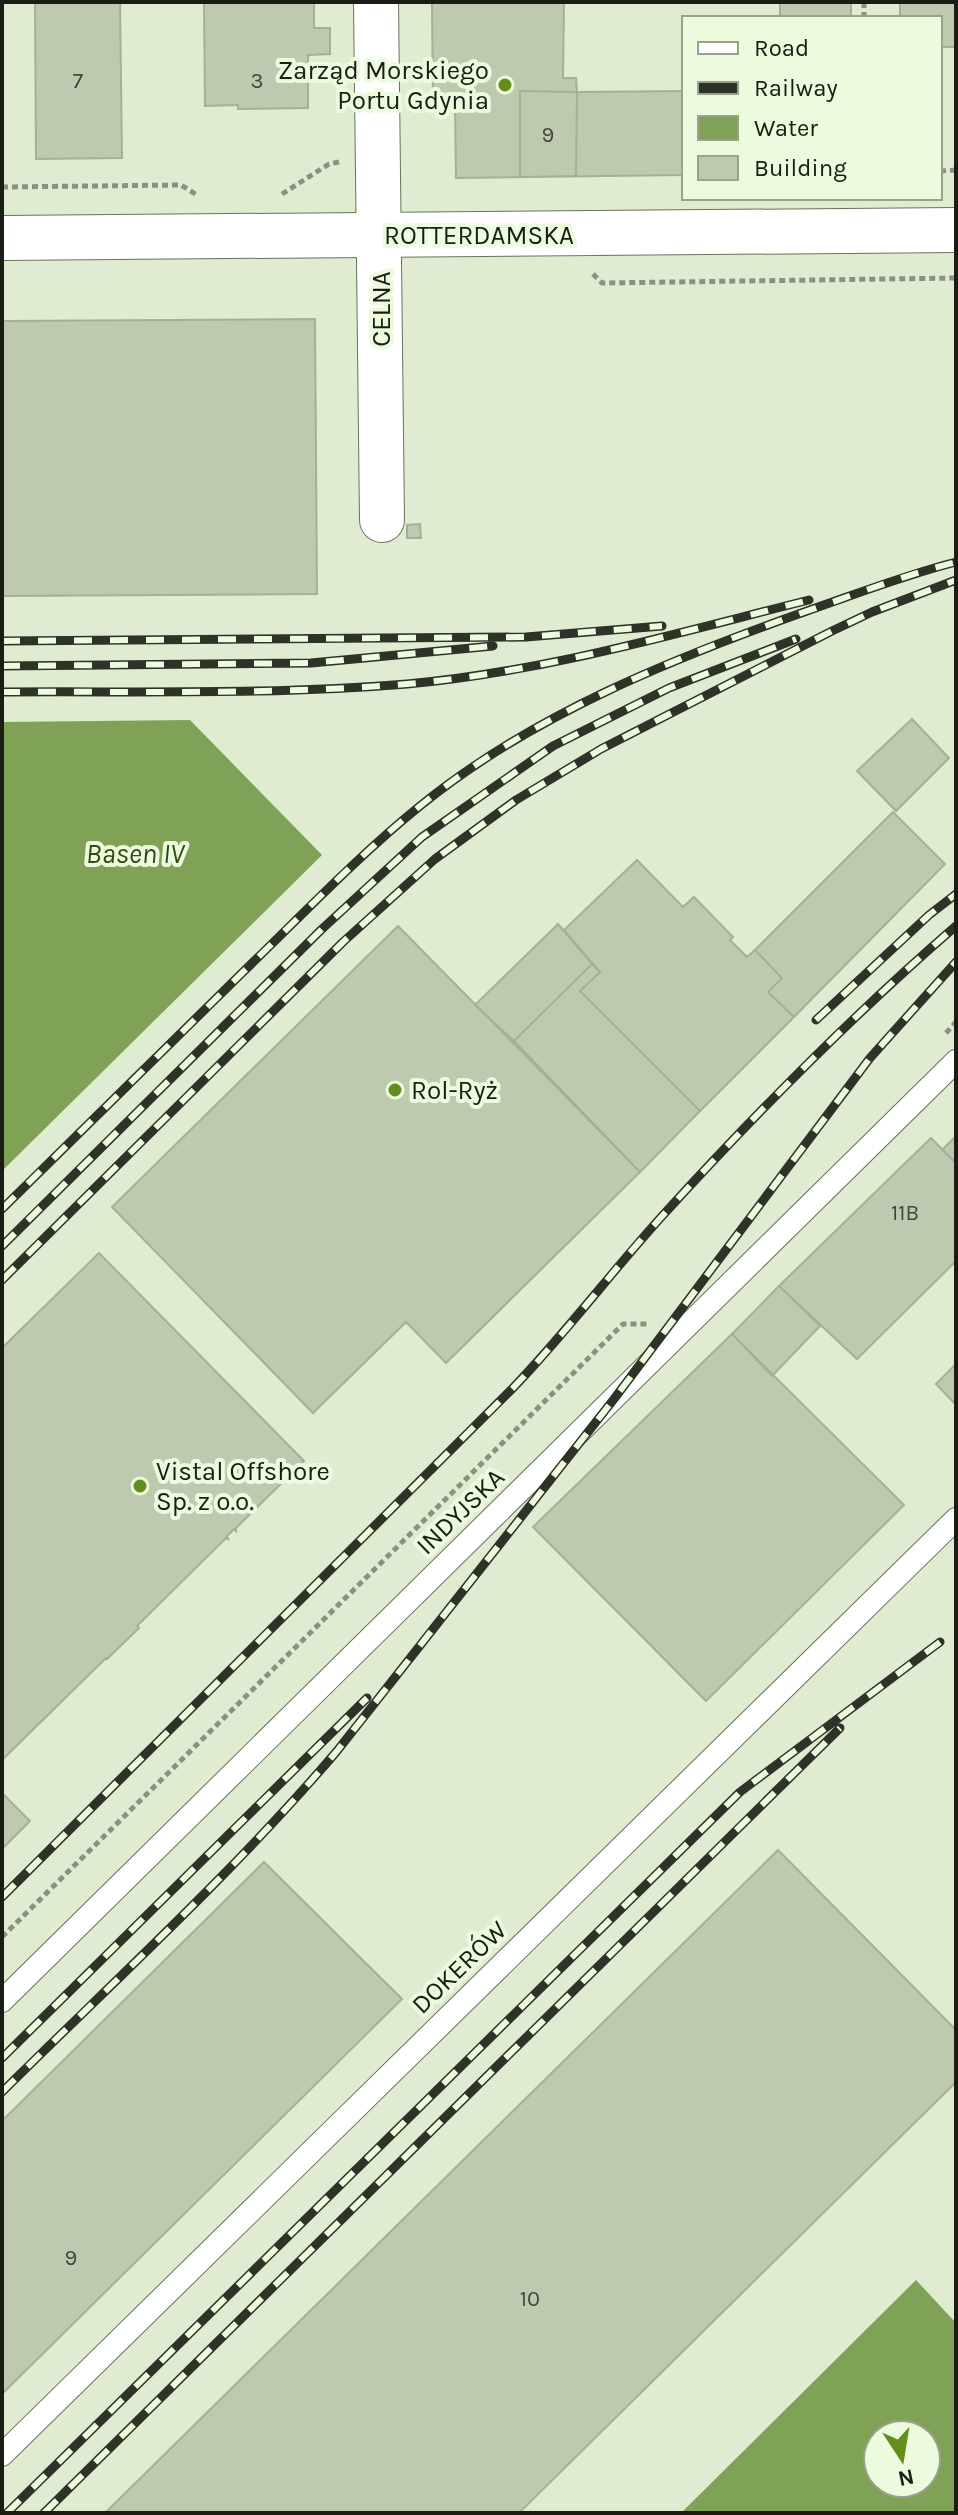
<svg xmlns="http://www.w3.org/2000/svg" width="958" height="2515" viewBox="0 0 958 2515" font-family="Karla,sans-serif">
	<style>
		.water { fill: #80a257; fill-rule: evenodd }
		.building { fill: #bdcab0; stroke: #a4b097; stroke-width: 2 }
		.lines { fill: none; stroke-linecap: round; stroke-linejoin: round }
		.service-casing { stroke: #67735b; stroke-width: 24 }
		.minor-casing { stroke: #67735b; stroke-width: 46 }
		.tertiary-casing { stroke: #67735b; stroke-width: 46 }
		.path { stroke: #89927f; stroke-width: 5; stroke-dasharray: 6 4; stroke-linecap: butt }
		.service { stroke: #fff; stroke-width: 22 }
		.minor { stroke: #fff; stroke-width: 44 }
		.tertiary { stroke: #fff; stroke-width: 44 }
		.rail-casing { stroke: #2e3328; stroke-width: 9 }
		.rail { stroke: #ecfade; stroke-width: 6; stroke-dasharray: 18; stroke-linecap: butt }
		.poi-dot { fill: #638e1e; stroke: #ecfade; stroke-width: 3 }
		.labels { text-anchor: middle; stroke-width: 8; stroke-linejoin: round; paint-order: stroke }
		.number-label { font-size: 22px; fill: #42483b }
		.poi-label { font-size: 26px; fill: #191d14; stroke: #ecfade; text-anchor: start }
		.street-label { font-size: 26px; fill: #191d14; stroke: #ecfade }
		.water-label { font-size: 28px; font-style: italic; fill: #334913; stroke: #ecfade }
	</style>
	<rect width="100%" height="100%" fill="#dfecd1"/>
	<!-- water -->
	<path class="water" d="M190,720L322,855L2,1171V722Z
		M916,2280L956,2323V2513H681ZM878,2435H926V2483H878Z"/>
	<!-- building -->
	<path class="building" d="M35,2H120L122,158L36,159Z
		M204,2H314V28H330V54L308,55V108L238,109V105L205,106Z
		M432,2H564L563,78H576L577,92L684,91V175L456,178L455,106L433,107Z
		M780,2H851V18H780Z
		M900,2H956V47H940V18H900Z
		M520,91L577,92L576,176L520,177Z
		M315,319L317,594L2,596V321Z
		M420,524L421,538H407V525Z
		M912,719L949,758L896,811L857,771Z
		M893,812L945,864L794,1017L768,992L782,978L755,950Z
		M637,860L683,907L694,897L733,937L730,940L747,957L755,950L782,978L768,992L794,1017L700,1111L580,991L600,972L564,930Z
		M558,924L592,964L514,1041L475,1005Z
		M398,926L640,1172L446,1363L406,1322L313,1413L112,1207Z
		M592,964L600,972L580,991L700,1111L640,1172L514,1041Z
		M956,1136V1163L942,1150Z
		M931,1138L956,1163V1261L857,1359L779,1286Z
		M99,1253L304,1461L236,1528V1531L234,1529L227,1536L228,1539L226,1538L137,1626L139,1628L107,1659L106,1658L2,1760V1348Z
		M779,1286L820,1326L772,1376L732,1334Z
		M732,1334L904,1505L706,1701L533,1527Z
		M956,1364V1405L936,1384Z
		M2,1793L30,1821L2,1849Z
		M778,1850L956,2030V2082L519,2513H105Z
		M264,1862L402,1999L2,2394V2121Z"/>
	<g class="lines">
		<!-- service casing -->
		<g class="service-casing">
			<path id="service" d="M2,2001L956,1061
				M2,2455L956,1519"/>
		</g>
		<!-- minor casing -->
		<g class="minor-casing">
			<path id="minor" d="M376,2L382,520"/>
		</g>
		<!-- tertiary casing -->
		<g class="tertiary-casing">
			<path id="tertiary" d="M2,238L956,230"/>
		</g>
		<!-- path -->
		<path class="path" d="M864,2V18
			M940,171L956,170
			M2,187L181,185L197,195
			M282,194L329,164L339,162
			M593,274L602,283L956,278
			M946,1033L956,1022
			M2,1937L623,1324H647"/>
		<!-- service -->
		<use href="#service" class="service"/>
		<!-- minor -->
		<use href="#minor" class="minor"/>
		<!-- tertiary -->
		<use href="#tertiary" class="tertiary"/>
		<!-- rail casing -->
		<g class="rail-casing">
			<path id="rail" d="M2,641L526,637L662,626
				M2,666L311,663L493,646
				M2,692C137,691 273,695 407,684C543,672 677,633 809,600
				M816,1020L929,915L956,894
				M2,1209C82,1130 163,1051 243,972C301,916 357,857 420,806C532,715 671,659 807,611C856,594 905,575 956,562
				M2,1246L322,929L422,837L553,746L669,688L796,639
				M2,1280L343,942L435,859L516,800L601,749L832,631L872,612L956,580
				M2,1897L512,1389C566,1333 612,1271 664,1214C756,1113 853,1015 956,926
				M2,2058L367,1698
				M2,2092C115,1980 234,1872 337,1751L614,1399L870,1058L956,962
				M7,2513L740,1792L940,1642
				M44,2513L840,1728"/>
		</g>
		<!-- rail -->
		<use href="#rail" class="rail"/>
	</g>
	<!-- markers -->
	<g class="poi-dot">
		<circle cx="505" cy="85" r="8"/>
		<circle cx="395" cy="1090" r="8"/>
		<circle cx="140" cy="1486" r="8"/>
	</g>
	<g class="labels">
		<!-- number labels -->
		<g class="number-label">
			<text x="78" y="88">7</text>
			<text x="257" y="88">3</text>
			<text x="548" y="142">9</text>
			<text x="905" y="1220">11B</text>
			<text x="71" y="2265">9</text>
			<text x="530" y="2306">10</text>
		</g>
		<!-- poi labels -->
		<g class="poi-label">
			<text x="489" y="79" text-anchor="end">Zarząd Morskiego<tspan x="489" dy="30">Portu Gdynia</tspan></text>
			<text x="411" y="1099">Rol-Ryż</text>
			<text x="156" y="1480">Vistal Offshore<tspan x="156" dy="30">Sp. z o.o.</tspan></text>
		</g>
		<!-- street labels -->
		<g class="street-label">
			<text x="479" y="244">ROTTERDAMSKA</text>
			<text transform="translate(381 309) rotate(-90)" y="9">CELNA</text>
			<text transform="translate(460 1511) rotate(-44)" y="9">INDYJSKA</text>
			<text transform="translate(459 1967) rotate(-44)" y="9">DOKERÓW</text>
		</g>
		<!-- water labels -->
		<g class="water-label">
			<text x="135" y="863">Basen IV</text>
		</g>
	</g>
	<!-- border -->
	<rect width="958" height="2515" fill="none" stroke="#191d14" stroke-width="8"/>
	<!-- legend -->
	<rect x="682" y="16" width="260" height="184" fill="#ecfade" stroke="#98a28d" stroke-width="2"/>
	<rect x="698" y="42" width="40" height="12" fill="#ffffff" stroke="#98a28d" stroke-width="2"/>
	<text x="754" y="56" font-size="24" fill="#191d14">Road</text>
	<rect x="698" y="82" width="40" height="12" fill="#2e3328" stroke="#98a28d" stroke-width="2"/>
	<text x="754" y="96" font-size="24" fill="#191d14">Railway</text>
	<rect x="698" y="116" width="40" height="24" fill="#80a257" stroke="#98a28d" stroke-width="2"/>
	<text x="754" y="136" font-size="24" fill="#191d14">Water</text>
	<rect x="698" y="156" width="40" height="24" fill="#bdcab0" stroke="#98a28d" stroke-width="2"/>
	<text x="754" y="176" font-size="24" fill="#191d14">Building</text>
	<!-- north arrow -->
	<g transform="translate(902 2459) rotate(168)"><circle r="38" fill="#ecfade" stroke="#98a28d" stroke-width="2"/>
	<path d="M0-6L14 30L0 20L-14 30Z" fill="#638e1e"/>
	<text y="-12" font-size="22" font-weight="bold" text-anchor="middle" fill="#191d14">N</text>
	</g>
</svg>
